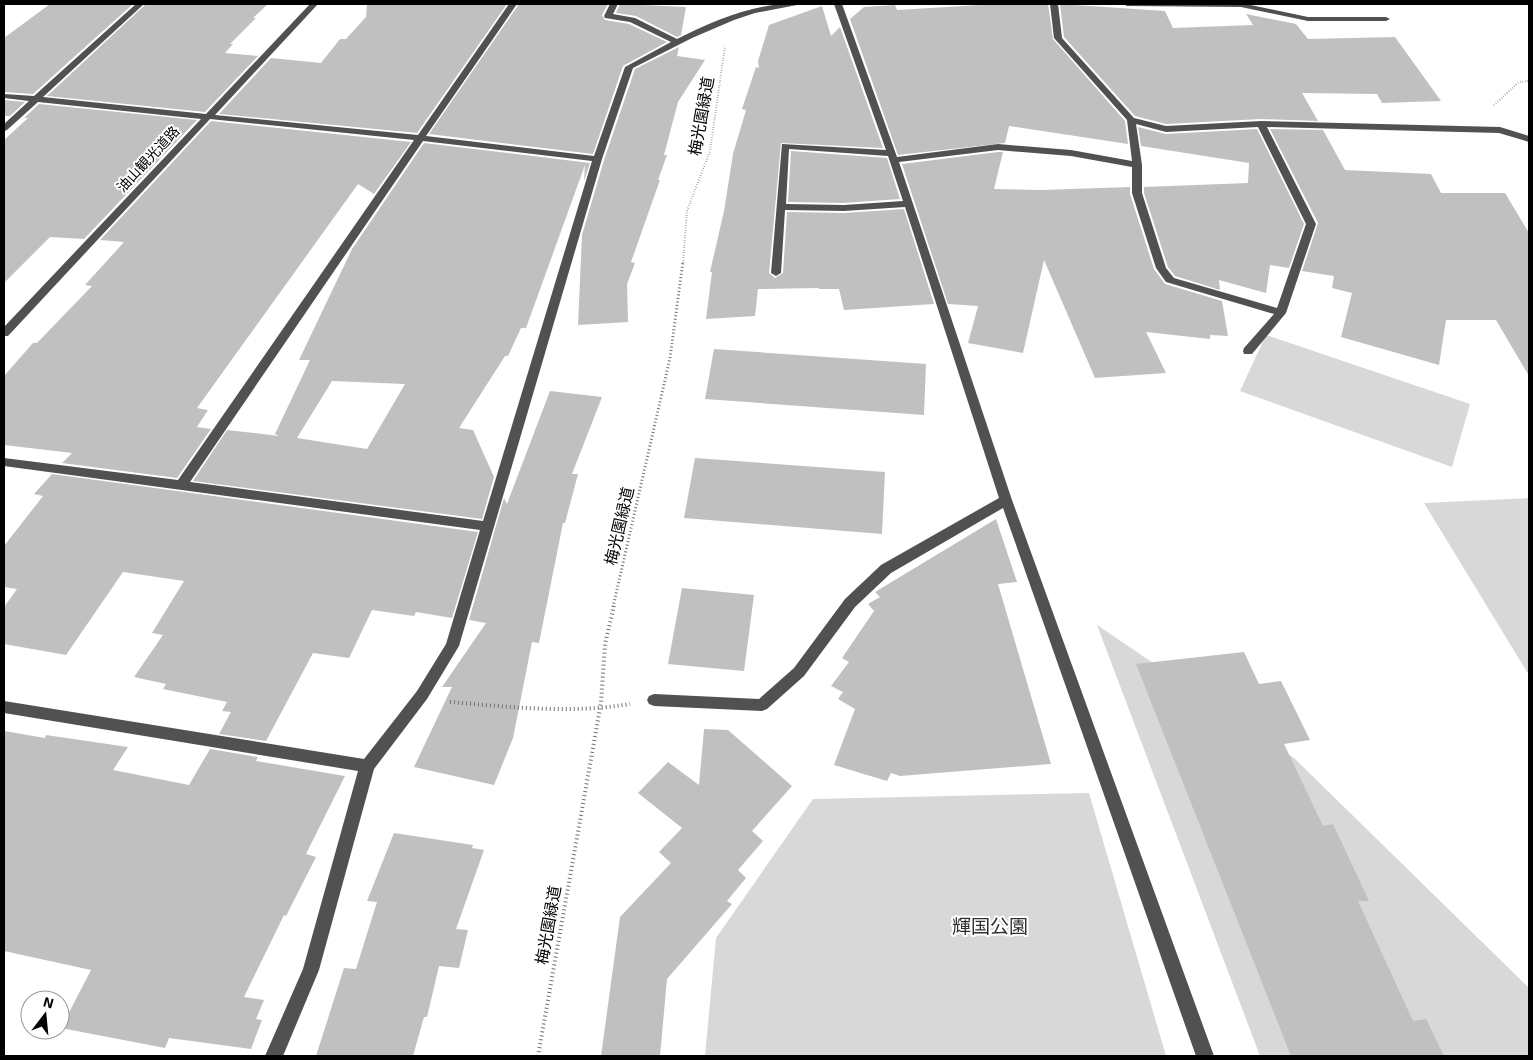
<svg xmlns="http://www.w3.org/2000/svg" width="1533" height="1060" viewBox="0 0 1533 1060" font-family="'Exo 2','Noto Sans JP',sans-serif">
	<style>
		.green { fill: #d8d8d8 }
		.building { fill: #c0c0c0; fill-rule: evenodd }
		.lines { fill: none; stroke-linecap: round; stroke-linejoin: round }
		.path-far2 { stroke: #737373; stroke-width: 2; stroke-dasharray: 0.5 2; stroke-linecap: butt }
		.path-far1 { stroke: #737373; stroke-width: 3; stroke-dasharray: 1 2.5; stroke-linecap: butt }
		.path { stroke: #737373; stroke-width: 4; stroke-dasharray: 1 3; stroke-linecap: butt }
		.minor { fill: #515151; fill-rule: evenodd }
		.labels { text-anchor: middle; stroke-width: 4; stroke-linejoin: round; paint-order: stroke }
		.far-street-label { font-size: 14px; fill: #000; stroke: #fff }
		.street-label { font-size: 16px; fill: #000; stroke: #fff }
		.near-park-label { font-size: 19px; fill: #2f2f2f; stroke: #fff }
	</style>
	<rect width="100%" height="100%" fill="#fff"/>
	<!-- green -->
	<path class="green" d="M1266,335L1470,404L1452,467L1240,391Z
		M1529,498V672H1527L1424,503Z
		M1097,625L1294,758L1529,988V1056H1260Z
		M1089,793L1166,1056H705L716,938L813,799Z"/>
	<!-- building -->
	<path class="building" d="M50,4H133L33,94L4,92V38Z
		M146,4H268L253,18H256L230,44H233L225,53L258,56L205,112L47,96Z
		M367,4H507L417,133L219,114L271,58L321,63L340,39H346L366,17Z
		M519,4H608L602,15L605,20L629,24L667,42L623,66L593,154L429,134Z
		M620,4L686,7L681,35L677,37L636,16L616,13Z
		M980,4H1048L1053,39L1125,121L1128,144L1009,126L1005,143L898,155L850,19L864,7L895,5L897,10L980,5Z
		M1060,4L1165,11L1173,28L1253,25L1246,14L1296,24L1308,39L1395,37L1441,101L1382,103L1377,94L1302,93L1318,121L1261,119L1166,124L1135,116L1064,37Z
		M822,6L831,36L840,27L883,148L781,143L769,273L775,278L783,273L787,212L844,213L904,209L934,304L844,310L839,289H819L818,288L758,289L755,316L706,319L712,272H710L724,211L733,154L746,110L742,109L756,67L759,68L758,61L769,25Z
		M679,47L677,56L705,60L678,102L664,155H667L658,180H660L631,262L635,263L627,284L628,322L578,325L582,235L604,160L635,69Z
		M4,100L25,102L10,116H4Z
		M39,104L197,120L84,239L50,237L4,283V140L28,118H24Z
		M211,121L411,142L374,194L358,184L197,408L208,410L197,427L211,429L177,478L62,463L72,453L4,445V376L33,343H37L92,286L85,285L124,242L100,240Z
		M1138,127L1166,134L1257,129L1304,224L1289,268L1270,265L1266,293L1219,280L1220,290L1175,276L1168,267L1144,193V187L1248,183L1249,163L1141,146Z
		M1270,129L1323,130L1345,170L1431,174L1441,193H1505L1529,233V376L1496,320H1446L1439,365L1341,337L1352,293L1332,288L1334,276L1302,271L1318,223Z
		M424,143L590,163L584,181L585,165L526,328H521L508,356H505L459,428L473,430L494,477L482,519L193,481L227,430L279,436L275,434L310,360H299L352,249ZM332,381L405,384L367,449L297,438Z
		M791,151L887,158L900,199L844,203L788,202Z
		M998,152H1003L994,189L1042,190L1130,187V194L1154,269L1165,284L1222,301L1228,336L1210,335V339L1146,332L1166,373L1095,378L1044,260L1023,353L968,343L978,306L948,304L902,164Z
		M714,349L926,364L924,415L705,399Z
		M550,391L602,397L572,474H578L565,523H563L539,643L532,642L513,738L494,785L414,767L452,687H442L486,623L469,620L504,498L507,504Z
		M695,458L885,472L882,534L684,518Z
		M52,474L478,532L452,618L416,612L414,616L372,610L349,658L313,653L266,741L219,734L231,712L222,711L227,702L163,689L166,684L134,677L163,635L152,633L184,581L123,572L66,655L4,644V607L17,589L4,587V546L43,496L34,494Z
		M996,519L1017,582L998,584L1051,764L900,776L891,773L887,781L834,765L855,709L838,699L843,692L831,686L849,662L842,658L874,611L868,604L880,597L875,592Z
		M682,588L754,595L744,671L668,664Z
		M1244,652L1259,684L1281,681L1310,740L1284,744L1323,826L1333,824L1369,901H1358L1413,1021L1426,1019L1444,1056H1291L1136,664Z
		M704,729L728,730L792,786L752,831L763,841L738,870L746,878L727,901L732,904L667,979L660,1056H601L620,917L671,863L659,852L682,828L638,793L668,762L699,785Z
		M4,731L45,738L46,735L128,747L113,770L189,785L210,749L258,757L256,761L345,776L306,854L316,857L286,916L284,915L244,997L264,1000L256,1019L262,1020L251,1049L169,1038L165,1048L61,1028L91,970L4,951Z
		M394,833L473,845L472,848L484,850L456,929L468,930L459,968L439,966L427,1017H424L413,1056H316L344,968L356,969L377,902L367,901Z"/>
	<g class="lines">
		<!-- path-far2 -->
		<path class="path-far2" d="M1494,105L1519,82L1529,81
			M683,263L687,211L710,151L725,46"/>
		<!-- path-far1 -->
		<path class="path-far1" d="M613,607L670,358L683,261"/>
		<!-- path -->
		<path class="path" d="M450,702C511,707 570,714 630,704
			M538,1056L601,703L605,644L614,606"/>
		<!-- minor -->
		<path class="minor" d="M136,4H144L43,97L206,114L310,4H318L215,115L418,135L509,4H517L426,136L594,156L625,67L671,42L630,22L605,18L604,16L610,4H618L613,14L635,18L677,39C715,20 759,1 802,4L755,13L734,20L692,38L633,68L602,159L459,646L427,699L374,769L319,970L283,1056H265L303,969L358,771L4,713V701L364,759L417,691L446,644L480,530L4,466V458L178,480L414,140L210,119L8,336H4V327L201,119L38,102L7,130L4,131V124L29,101L4,98V94L34,96ZM423,141L592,161L483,521L190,482Z
			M834,4H842L897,157L998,144L1071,150L1132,161L1127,120L1054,38L1050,4H1058L1062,38L1134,118L1166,126L1261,121L1500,127L1529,136V142L1499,133L1267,127L1316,224L1286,313L1252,354H1244L1243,351L1244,348L1274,314L1166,282L1156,268L1132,193V167L1071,156L998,150L899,162L1012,500L1214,1056H1196L1003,508L891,573L855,607L804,676L767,709L762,711L654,706L649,704L647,700L649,696L654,694L759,699L794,668L845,599L881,565L999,498L905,207L844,211L785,210L781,273L776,276L771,273L782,144L886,150ZM1136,124L1166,132L1258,127L1306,224L1277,308L1174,278L1166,268L1142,193V165ZM789,149L888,156L903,201L844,205L786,204Z
			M1123,4H1246L1308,17H1386L1390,19L1386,21H1308L1241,7L1127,6Z"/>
	</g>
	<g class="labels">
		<!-- far-street labels -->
		<g class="far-street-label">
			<text transform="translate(148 159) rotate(-47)" y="5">油山観光道路</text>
		</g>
		<!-- street labels -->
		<g class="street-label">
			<text transform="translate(701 116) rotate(-80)" y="6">梅光園緑道</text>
			<text transform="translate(619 526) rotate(-77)" y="6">梅光園緑道</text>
			<text transform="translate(548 925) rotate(-80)" y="6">梅光園緑道</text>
		</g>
		<!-- near-park labels -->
		<g class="near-park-label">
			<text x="990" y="933">輝国公園</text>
		</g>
	</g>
	<!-- border -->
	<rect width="1533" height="1060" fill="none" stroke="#000000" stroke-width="10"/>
	<!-- north arrow -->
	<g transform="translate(45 1015) rotate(16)"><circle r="24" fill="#ffffff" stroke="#999999"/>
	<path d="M0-4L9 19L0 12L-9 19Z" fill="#000000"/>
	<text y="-8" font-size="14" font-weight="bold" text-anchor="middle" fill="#000000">N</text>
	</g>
</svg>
